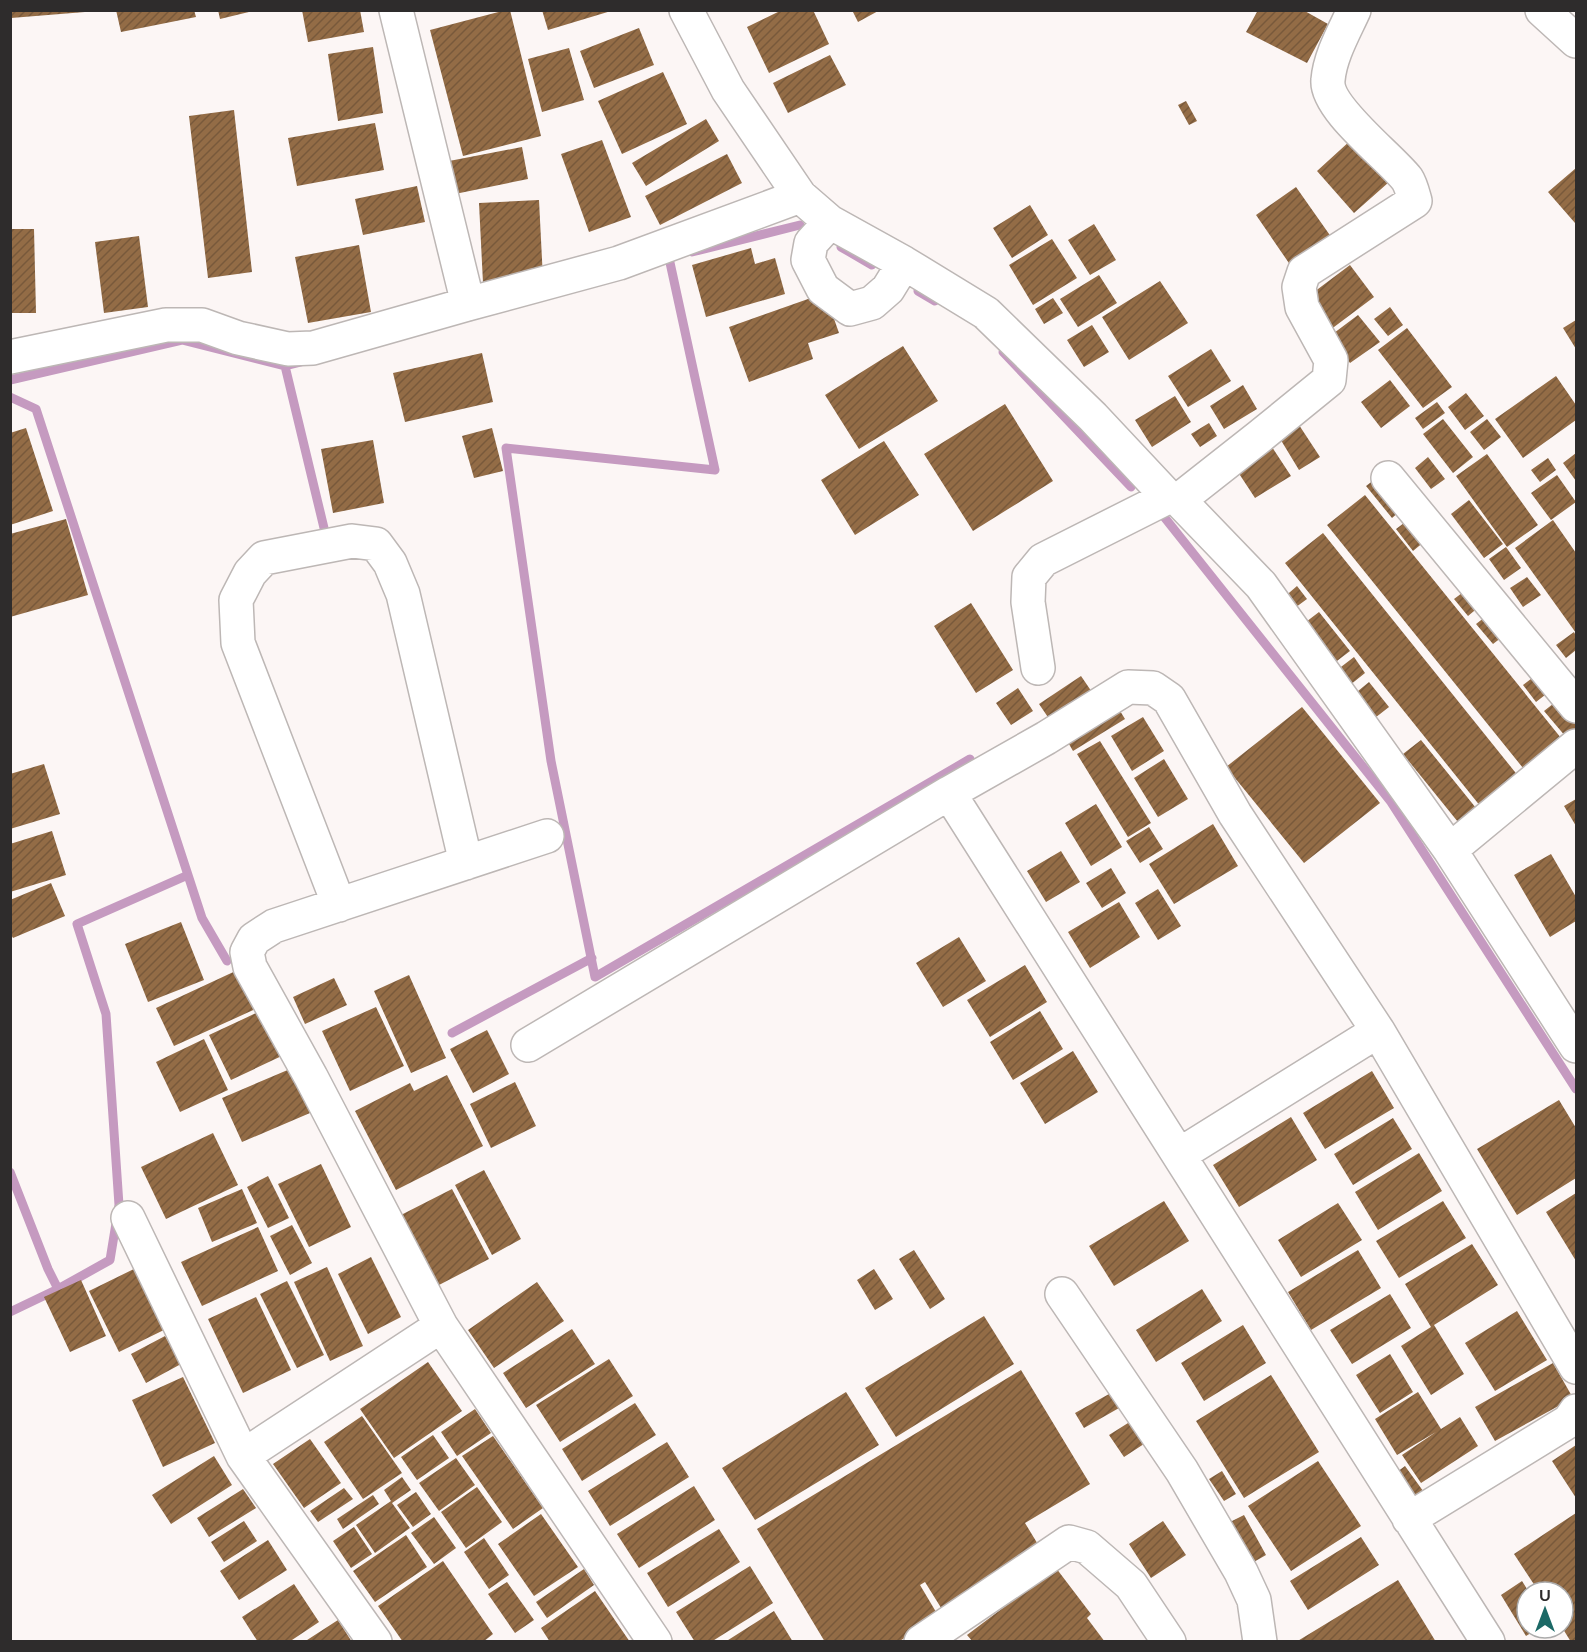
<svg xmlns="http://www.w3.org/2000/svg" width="1587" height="1652" viewBox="0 0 1587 1652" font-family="Lato,sans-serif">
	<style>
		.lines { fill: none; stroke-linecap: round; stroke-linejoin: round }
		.stream { stroke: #c59ac0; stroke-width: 9 }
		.building { fill: url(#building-hatch) }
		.minor-casing { stroke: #bdb7b5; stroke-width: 36 }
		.minor { stroke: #fff; stroke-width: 33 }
	</style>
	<defs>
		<pattern id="building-hatch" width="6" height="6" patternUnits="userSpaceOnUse" patternTransform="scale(1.5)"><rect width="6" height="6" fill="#936c46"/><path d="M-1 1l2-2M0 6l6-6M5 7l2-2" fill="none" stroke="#78593b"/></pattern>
	</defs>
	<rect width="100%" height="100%" fill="#fcf6f5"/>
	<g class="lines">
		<!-- stream -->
		<path class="stream" d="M841,247L872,265
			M692,252L800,225
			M669,258L715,470L506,448L551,761L595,977L970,759
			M918,291L935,301
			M1003,352L1131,487
			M285,366L324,528
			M10,380L182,340L285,366L301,362
			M10,397L36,409L202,918L227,961
			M1157,508L1391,802L1576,1089
			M452,1033L592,958
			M10,1172L48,1269L58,1289L10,1312
			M58,1289L110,1260L119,1205L106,1014L77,924L188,875"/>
	</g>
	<!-- building -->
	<path class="building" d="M10,10H85V12L11,18Z
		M116,10H194L196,17L121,32Z
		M218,10H253V11L220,19Z
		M302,10H360L364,32L308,42Z
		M506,10H510L541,136L463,156L430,30Z
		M542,10H611V11L548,30Z
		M782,10H813L829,44L769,73L747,27Z
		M852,10H880L858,22Z
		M1258,10H1303L1328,24L1307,63L1246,32Z
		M639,28L654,65L594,88L580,51Z
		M373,47L383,113L338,121L328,54Z
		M569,48L584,100L542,112L528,59Z
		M830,55L846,85L788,113L773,83Z
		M663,72L687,124L622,154L598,101Z
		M1186,101L1197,121L1189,125L1178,105Z
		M234,110L252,272L208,278L189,116Z
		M706,119L719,141L646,186L632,163Z
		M375,123L384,170L297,186L288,138Z
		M602,140L631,217L589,232L561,154Z
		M1351,140L1389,182L1354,213L1317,171Z
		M522,147L528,179L450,195L444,162Z
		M727,154L742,183L660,225L645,196Z
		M1576,168V222L1575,223L1548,192Z
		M417,186L425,222L363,235L355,199Z
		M1296,187L1334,241L1293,269L1256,215Z
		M539,200L543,279L483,283L479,203Z
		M1030,205L1048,235L1012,258L993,228Z
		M1094,224L1116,260L1090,275L1068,240Z
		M10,229H34L36,313H10Z
		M139,236L148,307L104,313L95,242Z
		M1052,239L1077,278L1033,305L1009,265Z
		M359,245L371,312L308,323L295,257Z
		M751,248L755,264L775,258L785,294L706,317L692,265Z
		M1350,265L1374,297L1330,330L1306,298Z
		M1099,275L1117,303L1078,327L1060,299Z
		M1160,281L1188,323L1129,360L1102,317Z
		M825,293L839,333L808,343L813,359L749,382L729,327Z
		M1053,298L1063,313L1044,324L1035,309Z
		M1390,307L1403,325L1388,336L1374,319Z
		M1358,315L1380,342L1350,363L1330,336Z
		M1576,320V349L1563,328Z
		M1092,325L1109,352L1084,367L1067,340Z
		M1407,328L1452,387L1423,408L1378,350Z
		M903,346L938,401L859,449L825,395Z
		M1211,349L1231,381L1188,407L1168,376Z
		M482,353L493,402L405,422L393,373Z
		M1556,376L1576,405V420L1523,458L1495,419Z
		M1390,380L1410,406L1381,428L1361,402Z
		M1243,385L1257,409L1224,429L1210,406Z
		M1466,393L1484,416L1465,430L1448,407Z
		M1175,396L1191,422L1152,447L1135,420Z
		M1437,402L1445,413L1423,429L1415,418Z
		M1005,404L1053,481L973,531L924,454Z
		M1443,419L1473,457L1453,473L1423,434Z
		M1487,419L1501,437L1484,450L1470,432Z
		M1209,423L1217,436L1200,447L1191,434Z
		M1299,425L1320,457L1299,470L1279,437Z
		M26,428L53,511L10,525V433Z
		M492,428L503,471L474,478L462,436Z
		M373,440L384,503L333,513L321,449Z
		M884,441L919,495L855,535L821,480Z
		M1272,447L1291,476L1255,498L1236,469Z
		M1576,453V481L1563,463Z
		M1487,454L1538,525L1507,547L1456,476Z
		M1428,457L1445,479L1431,489L1415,468Z
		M1548,458L1556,470L1540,482L1531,470Z
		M1557,475L1576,502L1551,520L1531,493Z
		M1379,476L1404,508L1392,518L1366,486Z
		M1365,495L1561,738L1523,768L1327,525Z
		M1469,500L1503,544L1484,558L1451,514Z
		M66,519L88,595L10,617V534Z
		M1408,520L1425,541L1413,551L1396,529Z
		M1553,520L1576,553V633L1515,548Z
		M1323,533L1519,777L1481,807L1285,563Z
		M1506,547L1521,568L1504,580L1489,559Z
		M1527,577L1541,595L1523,607L1510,588Z
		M1297,586L1307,599L1292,610L1282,599Z
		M1466,590L1480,606L1468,616L1454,599Z
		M971,603L1013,670L976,693L934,626Z
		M1319,612L1350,651L1333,664L1302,625Z
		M1489,614L1506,634L1493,644L1476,624Z
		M1574,632L1576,636V650L1566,658L1556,645Z
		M1354,657L1365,673L1350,685L1337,670Z
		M1540,672L1554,688L1536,702L1523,685Z
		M1081,676L1096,698L1054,726L1039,704Z
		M1369,682L1389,707L1371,721L1352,696Z
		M1018,688L1033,711L1011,725L996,703Z
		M1563,696L1576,713V729L1566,737L1544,711Z
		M1114,701L1125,719L1073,751L1062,732Z
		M1302,707L1380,803L1304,863L1226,767Z
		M1143,717L1164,751L1132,771L1111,736Z
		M1421,740L1476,808L1458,822L1403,754Z
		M1100,741L1151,823L1128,837L1077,754Z
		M1164,759L1188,799L1158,817L1134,778Z
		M44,764L60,814L10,829V774Z
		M1576,799V826L1564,806Z
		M1096,804L1122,847L1091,866L1065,823Z
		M1213,824L1238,866L1174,904L1149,864Z
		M1149,827L1163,849L1140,863L1126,841Z
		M52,831L66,875L10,892V844Z
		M1061,851L1080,882L1046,902L1027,871Z
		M1551,854L1576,897V921L1550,937L1514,875Z
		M1111,868L1126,893L1102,908L1086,883Z
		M51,883L65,916L13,938L10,933V900Z
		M1158,889L1181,926L1158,940L1135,903Z
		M1119,902L1140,937L1090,968L1068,932Z
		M181,922L204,980L148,1002L125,944Z
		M959,937L986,981L943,1007L916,963Z
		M1025,965L1047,1002L990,1037L967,1000Z
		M242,968L260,1007L174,1046L156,1008Z
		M409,975L446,1058L411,1073L374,991Z
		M334,978L347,1005L305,1024L293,997Z
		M376,1007L404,1066L350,1091L322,1031Z
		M267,1008L288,1053L231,1080L209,1035Z
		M1040,1011L1063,1049L1013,1080L990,1042Z
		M487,1030L509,1074L473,1093L450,1049Z
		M204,1039L228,1090L180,1112L156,1062Z
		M1073,1051L1098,1092L1045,1124L1020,1083Z
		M290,1069L310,1113L242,1142L222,1098Z
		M1372,1071L1394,1108L1325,1149L1303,1113Z
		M447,1075L483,1146L396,1190L355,1111L410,1083L414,1091Z
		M515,1082L536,1126L491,1148L470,1104Z
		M1559,1100L1576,1128V1178L1517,1215L1477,1149Z
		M1291,1117L1317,1160L1239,1207L1213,1165Z
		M1393,1118L1412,1149L1353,1185L1334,1154Z
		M213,1133L238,1185L166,1219L141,1167Z
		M1419,1153L1442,1191L1378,1230L1355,1192Z
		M321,1164L351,1227L309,1247L278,1184Z
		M484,1170L521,1239L492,1255L455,1185Z
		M268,1176L289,1218L268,1228L247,1187Z
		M242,1189L257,1223L212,1242L198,1208Z
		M452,1189L489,1259L439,1285L401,1215Z
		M1576,1193V1261L1546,1212Z
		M1164,1201L1189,1241L1114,1286L1089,1246Z
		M1443,1201L1466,1238L1399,1278L1376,1241Z
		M1338,1203L1362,1240L1301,1277L1278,1240Z
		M292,1225L312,1263L290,1275L270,1236Z
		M258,1227L278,1271L202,1306L181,1262Z
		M1472,1244L1498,1285L1434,1325L1464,1374L1431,1395L1401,1346L1431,1327L1405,1284Z
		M914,1250L945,1299L930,1309L899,1259Z
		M1358,1250L1381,1288L1311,1330L1288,1292Z
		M371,1257L401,1317L368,1334L338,1274Z
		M140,1266L170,1327L119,1352L89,1291Z
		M327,1267L363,1346L330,1361L294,1282Z
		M874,1269L893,1299L875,1310L857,1280Z
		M81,1280L106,1336L70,1352L44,1297Z
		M287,1281L324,1355L297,1368L260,1294Z
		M537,1282L564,1321L494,1368L468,1330Z
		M1202,1289L1222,1321L1156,1362L1136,1330Z
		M1390,1294L1411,1328L1352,1364L1330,1330Z
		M256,1297L291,1370L243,1393L208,1319Z
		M1517,1311L1547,1360L1495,1391L1465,1343Z
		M984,1316L1014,1364L896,1437L865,1388Z
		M1243,1325L1266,1363L1204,1401L1181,1363Z
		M572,1329L595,1364L526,1408L503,1373Z
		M165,1336L181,1364L146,1383L131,1354Z
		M1390,1354L1413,1392L1380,1413L1356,1375Z
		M609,1359L633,1396L560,1442L536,1405Z
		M428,1362L462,1411L394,1458L360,1409Z
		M1553,1363L1573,1398L1495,1441L1475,1407Z
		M1021,1370L1090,1484L1025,1523L1042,1551L943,1611L925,1582L920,1585L939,1617L898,1642H825L757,1529Z
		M1271,1375L1319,1452L1244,1498L1196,1421Z
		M183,1377L215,1443L163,1467L132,1400Z
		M1118,1389L1126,1404L1084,1428L1075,1413Z
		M846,1392L879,1445L755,1520L722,1468Z
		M1418,1392L1441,1429L1460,1417L1478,1446L1421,1483L1402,1455L1436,1432L1397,1455L1375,1419Z
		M635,1403L656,1435L582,1481L562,1449Z
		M475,1409L491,1433L457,1456L441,1432Z
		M362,1416L402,1473L363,1499L324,1442Z
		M1136,1418L1150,1440L1124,1457L1109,1435Z
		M433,1435L449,1458L417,1480L401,1457Z
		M493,1436L543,1508L513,1529L462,1456Z
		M310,1439L341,1483L304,1508L273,1464Z
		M667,1442L689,1477L610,1526L588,1491Z
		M1576,1445V1498L1552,1461Z
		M214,1456L232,1485L171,1524L152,1495Z
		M456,1458L475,1485L439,1511L419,1483Z
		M1318,1461L1361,1526L1291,1571L1248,1506Z
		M1405,1466L1426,1495L1409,1507L1389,1478Z
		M1222,1471L1236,1494L1224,1501L1209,1479Z
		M402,1477L411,1490L392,1503L410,1528L375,1553L356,1525L391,1501L384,1490Z
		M694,1486L715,1520L639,1568L617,1534Z
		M477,1487L502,1522L466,1548L441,1512Z
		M344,1488L353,1499L318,1522L310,1511Z
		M243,1489L256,1508L209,1537L197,1518Z
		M416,1492L431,1514L413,1527L397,1505Z
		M373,1495L379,1504L343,1529L337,1519Z
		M1576,1513V1642H1571L1563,1629V1592H1539L1514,1554Z
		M541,1514L578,1567L534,1596L498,1544Z
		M1244,1515L1266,1555L1252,1563L1230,1522Z
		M434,1517L456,1548L434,1564L411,1533Z
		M244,1521L257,1541L224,1562L211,1542Z
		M1163,1521L1186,1555L1151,1578L1129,1544Z
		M354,1527L372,1554L351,1568L333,1541Z
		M719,1529L740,1562L668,1607L647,1573Z
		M406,1535L427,1567L375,1602L353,1571Z
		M1361,1537L1379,1565L1308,1610L1290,1581Z
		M484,1538L509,1575L489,1589L464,1552Z
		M268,1540L287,1570L239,1600L220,1571Z
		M443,1561L493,1634L483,1642H403L378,1606Z
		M750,1566L773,1603L711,1642H695L676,1612Z
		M1056,1568L1091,1614L1087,1618L1105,1642H973L967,1635Z
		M584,1569L594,1585L547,1618L536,1602Z
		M1398,1580L1436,1642H1296Z
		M1522,1581L1529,1592H1527V1628H1539L1526,1636L1501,1595Z
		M507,1582L534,1620L515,1633L488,1594Z
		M294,1584L319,1622L289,1642H258L242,1617Z
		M595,1591L630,1642H550L541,1628Z
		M774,1611L793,1642H725Z
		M338,1620L352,1642H304Z"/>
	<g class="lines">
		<!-- minor casing -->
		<g class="minor-casing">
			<path id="minor" d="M396,10L468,304
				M686,10L728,90L800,196L830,222L904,263L986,313L1093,417L1168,497L1179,500L1261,585L1450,850L1576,1046
				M1542,10L1576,41
				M830,222L811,243L808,260L823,289L850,309L872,303L888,289L904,263
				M10,357L166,325H202L238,338L288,349L313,348L468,304L619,263L800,196
				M1388,478L1576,706
				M1179,500L1259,437L1329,380L1331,360L1302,307L1299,287L1304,272L1415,201C1413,194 1411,185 1407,179C1389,156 1325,108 1328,80C1330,56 1344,32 1354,10
				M1038,668L1028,602L1029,577L1043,560L1168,497
				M949,793L1488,1642
				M547,836L274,926L254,939L247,952L250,967L311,1077L441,1326L655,1642
				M1450,850L1576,746
				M339,905L238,643L236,600L250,573L264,558L352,541L376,544L390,563L403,594L466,863
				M528,1045L949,793L1046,738L1128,687L1153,688L1169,699L1235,814L1378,1031L1576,1367
				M1179,1155L1378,1031
				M128,1218L243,1456L375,1642
				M1062,1294L1182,1471L1241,1572L1254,1600L1260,1642
				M243,1456L441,1326
				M1409,1519L1569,1421L1576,1411
				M921,1642L1069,1542L1087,1547L1131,1585L1169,1642"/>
		</g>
		<!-- minor -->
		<use href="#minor" class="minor"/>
	</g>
	<!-- border -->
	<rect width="1587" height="1652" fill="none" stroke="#2e2c2c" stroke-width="24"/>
	<!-- north arrow -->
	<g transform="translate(1545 1610)"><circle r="28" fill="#ffffff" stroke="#ababab" stroke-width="1.5"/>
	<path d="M0-4.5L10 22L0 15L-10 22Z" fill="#1c6966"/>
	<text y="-9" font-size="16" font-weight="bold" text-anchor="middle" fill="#2e2c2c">U</text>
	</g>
</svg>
